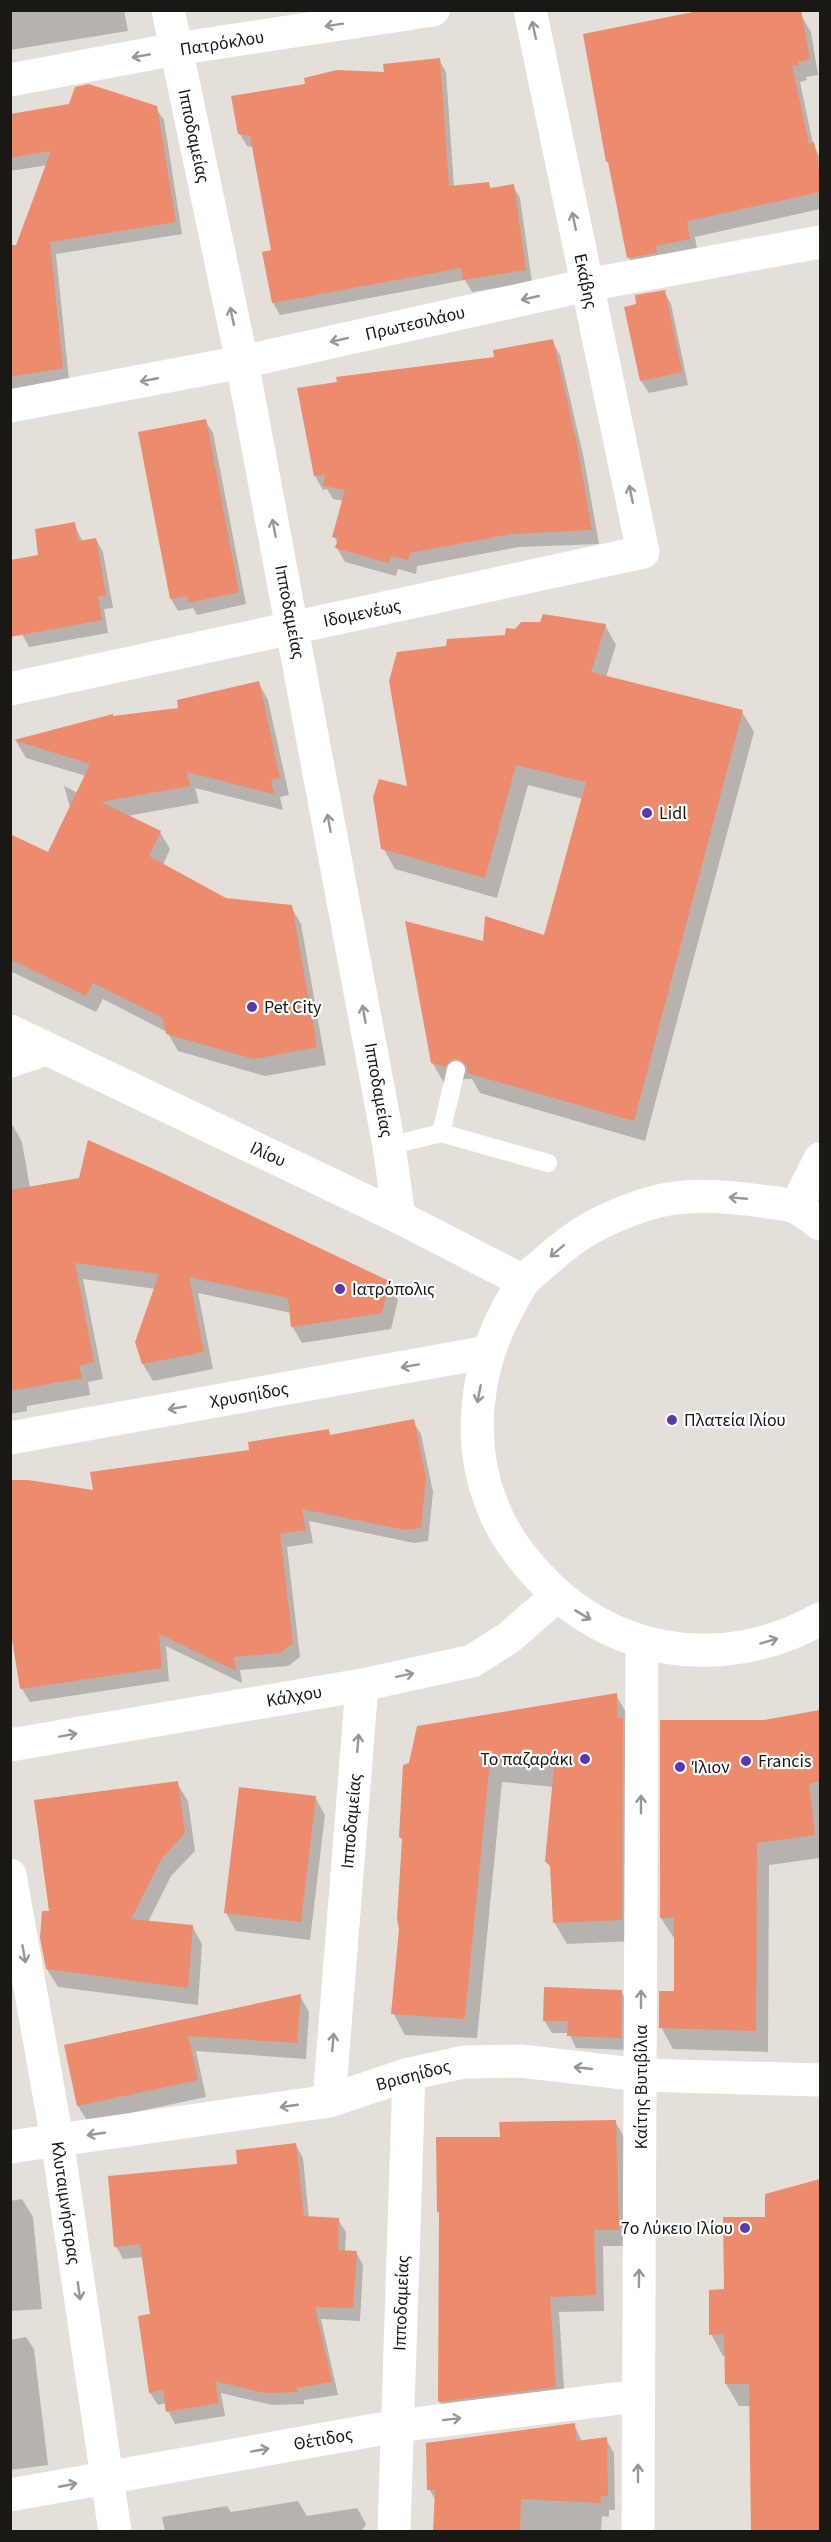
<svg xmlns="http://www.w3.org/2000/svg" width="831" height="2542" viewBox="0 0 831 2542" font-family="'Source Sans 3',sans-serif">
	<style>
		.shadow { fill: #0003 }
		.building { fill: #ec8c6c }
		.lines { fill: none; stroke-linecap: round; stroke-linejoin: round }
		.lane { stroke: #fff; stroke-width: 18 }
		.street { stroke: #fff; stroke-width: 33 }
		.secondary { stroke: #fff; stroke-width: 33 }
		.oneway { stroke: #989796 }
		.poi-dot { fill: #5c38b0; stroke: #fff; stroke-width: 2 }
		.labels { text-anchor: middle; stroke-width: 4.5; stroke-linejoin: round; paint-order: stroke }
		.street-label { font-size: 18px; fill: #1a1815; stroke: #fff }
		.poi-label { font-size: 18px; fill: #1a1815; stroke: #fff; text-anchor: start }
	</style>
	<rect width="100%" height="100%" fill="#e5dfd9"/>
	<!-- shadow -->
	<path class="shadow" d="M10,10H124L128,31L10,50Z
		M798,10L811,32L818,75L806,77L807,80L800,82L813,144L820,157V209L695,237L698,255L638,274L629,258L611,168L607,161Z
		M439,60L446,72L454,187L488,183L491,189L513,186L520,198L532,282L472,292L465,280L280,315L273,303L272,252L253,147L247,146L240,134L385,74Z
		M70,105L156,108L164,120L182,234L56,254L69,380L10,390V264L48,165L10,171V115Z
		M664,291L671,304L688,385L649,393L641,381L626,308L638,305Z
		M552,341L560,355L584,459L599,544L519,547L417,566L416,574L398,569L396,576L345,562L337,548L338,544L334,536L344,501L333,499L327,489L323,490L315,476L496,358Z
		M205,420L213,433L246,604L197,615L193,608L178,611L171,599Z
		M74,524L83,542L96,539L103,552L113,608L104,609L108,633L29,647L22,634L39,556Z
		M605,625L616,645L606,677L742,712L754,732L645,1141L480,1093L472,1079H464L457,1087L444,1083L432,1062L484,942L545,937L583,799L528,785L497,898L395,869L383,848L409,788L447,647L507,637Z
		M258,682L268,700L289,795L280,797L283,810L195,788L199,803L127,816L160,832L170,849L163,865L226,899L291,907L301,924L326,1065L265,1076L178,1051L167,1032L103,999L96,1012L10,971V835L48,854L75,825L64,786L78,793L86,776L26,758L16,741L112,716L113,718L180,709Z
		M10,1126H13L22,1142L30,1188L388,1282L398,1300L391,1329L302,1343L292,1326L291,1313L198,1293L213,1369L153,1381L143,1364L156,1289L83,1279L103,1379L88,1382L90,1395L27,1406V1411L10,1414Z
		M413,1421L421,1434L433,1492L428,1541L414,1543L309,1521L313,1543L287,1547L300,1657L288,1666L240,1670L242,1683L166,1646L169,1681L30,1702L22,1689L10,1618L95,1492L328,1431L331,1436Z
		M616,1695L628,1716L633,1941L567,1944L554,1922L552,1870L547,1861L554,1787L502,1782L477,2038L405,2035L393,2013L400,1929L404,1766Z
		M820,1711V1858L769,1865L768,2052L673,2049L661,2027L675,1993V1940L661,1918L764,1721Z
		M177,1783L188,1801L195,1851L171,1876L148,1922L192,1926L202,1944L198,2005L58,1987L47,1969L51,1913Z
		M315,1797L325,1815L310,1940L236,1931L226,1913Z
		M621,1991L628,2004V2050L576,2048L569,2033H552L544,2020Z
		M300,1996L309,2012L306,2059L196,2051L206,2097L88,2122L78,2106L66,2046Z
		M615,2121L624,2137L627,2246H603L604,2311L559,2312L565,2403L449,2418L440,2402L441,2215L439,2212L501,2138Z
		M296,2145L303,2158L309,2218L338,2220L346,2232L345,2252H356L363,2265L360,2321L321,2319L338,2395L304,2400V2404L272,2405L221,2393L225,2416L175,2424L168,2411L167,2403L158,2405L150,2393L152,2316L144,2257L123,2259L116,2246L239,2165Z
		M819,2171H820V2532H752L751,2406H739L726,2384V2356H723L711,2334L726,2291L766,2218L820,2181Z
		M22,2199L33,2217L42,2309L10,2311V2201Z
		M26,2337L34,2349L48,2465L10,2470V2340Z
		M574,2424L582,2442L606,2439L614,2453L615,2510H609V2517L602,2516L601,2532H435L436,2501L429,2489Z
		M298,2501L307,2516L357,2508L366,2524L361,2532H165L162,2517L227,2506L231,2512Z"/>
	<!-- building -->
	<path class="building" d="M703,10H801L810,59L798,62L799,65L792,66L809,144L814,142L820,172V192L687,221L690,239L656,246L657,253L627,258L608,162H606L583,34Z
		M440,58L449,186L489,182L490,188L514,184L526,270L463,280L461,268L272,303L262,252L271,250L250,136L238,134L231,96L305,84L304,78L337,70L384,72L383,64Z
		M89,84L157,106L176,222L50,242L63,368L10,377V245H16L51,151L10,158V114L69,104L75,87Z
		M665,290L682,372L640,381L624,307L636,304L635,295Z
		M553,339L577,444L592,530L511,534L410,553L408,560L390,556L389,563L335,548L338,538L332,537L345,490L323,486L325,475L314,476L297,388L337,382L336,377L494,357L493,350Z
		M206,419L239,592L188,603L187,596L170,599L138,432Z
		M75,522L78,541L96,538L106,595L98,596L102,620L10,637V560L38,555L35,529Z
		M543,614L606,624L591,672L743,710L634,1121L467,1073V1066L459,1059H452L445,1067L431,1063L405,921L483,941L485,916L544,935L586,782L516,765L485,878L381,849L373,797L379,779L407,786L389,681L397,652L446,646L447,639L505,635L506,628L515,629L521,622H540Z
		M259,681L280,778L271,780L274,794L187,772L190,786L101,802L161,831L149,856L226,898L292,905L317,1047L254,1059L166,1034L163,1018L93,983L86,996L10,959V834L48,852L90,764L14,740L113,714V716L178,708L177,700Z
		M88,1140L156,1170L389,1281L382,1313L291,1327L288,1298L189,1277L204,1352L142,1364L135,1342L159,1274L75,1263L94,1362L79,1366L82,1378L10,1391V1190L79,1178Z
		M414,1419L426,1478L421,1528L405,1530L302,1509L306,1530L280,1534L293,1643L280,1653L234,1657L236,1671L159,1634L162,1668L20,1689L10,1627V1480H28L93,1490L90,1472L249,1450L248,1442L329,1429L330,1435Z
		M617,1693V1718H623L622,1920L553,1923L550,1866L545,1861L554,1767L490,1761L465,2016L463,2019L391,2014L399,1929L397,1919L402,1839L399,1837L403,1765L409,1763L417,1726Z
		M820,1710V1781L809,1784L815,1835L757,1843L756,2031L659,2028V1991H674V1918H660V1720H764Z
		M178,1781L185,1833L162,1858L131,1919L193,1925L188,1988L46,1969L40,1938L42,1911H49L34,1800Z
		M239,1787L316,1796L301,1922L224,1913Z
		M544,1987L622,1990L621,2038L567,2036L568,2021H543Z
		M301,1994L297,2043L188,2036L198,2080L77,2106L64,2045Z
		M616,2120L619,2230H594L596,2295L550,2297L556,2387L438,2402L439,2212H437L436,2137H500L499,2122Z
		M296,2143L304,2216L339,2218L338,2250L357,2251L353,2308L315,2307L332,2382L297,2388V2392L264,2393L215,2381L219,2403L166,2412L163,2390L149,2393L138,2316L150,2314L140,2244L114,2247L108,2176L237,2164L236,2150Z
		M820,2179V2532H751L749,2384H725L724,2334L709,2335V2290L724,2289L723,2217H765V2194Z
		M575,2423L576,2441L607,2437L608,2496H601V2503L521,2499L520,2532H433L435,2490H427L426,2443Z"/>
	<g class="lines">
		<!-- lane -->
		<path class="lane" d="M441,1133L548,1163
			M389,1146L441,1133L456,1070"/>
		<!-- street -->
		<path class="street" d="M168,10L242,362L389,1146L399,1217
			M10,80L176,49L433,10
			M10,406L242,362L587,285L820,242
			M10,689L643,552L530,10
			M10,1061L46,1049
			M10,1438L488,1352
			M10,1745L362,1685L472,1661L507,1639L557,1596
			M10,1875L57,2139L115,2532
			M329,2101L362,1685
			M10,2147L329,2101L409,2074L464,2062L521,2061L641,2075L820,2080
			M10,2495L397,2426L637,2396
			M394,2532L409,2074
			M638,2532L642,1642"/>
		<!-- secondary -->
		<path class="secondary" d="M10,1031L399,1217L523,1281
			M796,1207L820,1159
			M820,1224C813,1219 805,1212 797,1208C789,1204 777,1203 768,1202C728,1196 684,1192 644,1205C603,1219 578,1232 545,1262C538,1268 530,1274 524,1281C518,1288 514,1298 509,1306C476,1366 466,1440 492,1505C501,1529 516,1551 533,1570C607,1656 722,1674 820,1619"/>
	</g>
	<!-- one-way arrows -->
	<defs><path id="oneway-shaft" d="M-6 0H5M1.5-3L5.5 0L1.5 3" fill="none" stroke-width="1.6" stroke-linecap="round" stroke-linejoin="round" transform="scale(1.5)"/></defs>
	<g class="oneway">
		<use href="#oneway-shaft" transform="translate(334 25) rotate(171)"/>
		<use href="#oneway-shaft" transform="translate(534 30) rotate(-102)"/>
		<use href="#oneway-shaft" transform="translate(141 56) rotate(170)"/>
		<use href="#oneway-shaft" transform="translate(574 221) rotate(-102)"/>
		<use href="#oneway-shaft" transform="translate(530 298) rotate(167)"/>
		<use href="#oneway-shaft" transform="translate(232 316) rotate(-102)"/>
		<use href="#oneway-shaft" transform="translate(339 340) rotate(167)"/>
		<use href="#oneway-shaft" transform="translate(149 380) rotate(169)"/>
		<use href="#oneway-shaft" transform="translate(631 494) rotate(-102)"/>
		<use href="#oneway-shaft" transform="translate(274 528) rotate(-101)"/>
		<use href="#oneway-shaft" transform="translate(329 823) rotate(-100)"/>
		<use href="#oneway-shaft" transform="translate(364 1014) rotate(-100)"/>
		<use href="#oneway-shaft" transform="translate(738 1198) rotate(-175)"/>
		<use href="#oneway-shaft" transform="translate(557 1251) rotate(139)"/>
		<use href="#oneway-shaft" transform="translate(410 1366) rotate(170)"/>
		<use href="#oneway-shaft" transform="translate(479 1394) rotate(101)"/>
		<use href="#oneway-shaft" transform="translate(177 1408) rotate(170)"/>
		<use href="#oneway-shaft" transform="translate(583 1615) rotate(31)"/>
		<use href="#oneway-shaft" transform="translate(769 1641) rotate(-16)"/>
		<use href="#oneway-shaft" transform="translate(405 1675) rotate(-12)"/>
		<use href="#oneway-shaft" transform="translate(68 1735) rotate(-10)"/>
		<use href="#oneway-shaft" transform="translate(358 1743) rotate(-85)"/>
		<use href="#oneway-shaft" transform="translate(641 1804) rotate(-90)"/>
		<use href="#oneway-shaft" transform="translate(24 1954) rotate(80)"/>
		<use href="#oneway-shaft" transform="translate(641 1999) rotate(-90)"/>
		<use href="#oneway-shaft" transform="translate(333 2042) rotate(-85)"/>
		<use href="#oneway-shaft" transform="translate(583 2068) rotate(-174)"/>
		<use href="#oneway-shaft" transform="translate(289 2106) rotate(172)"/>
		<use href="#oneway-shaft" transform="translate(96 2134) rotate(172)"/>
		<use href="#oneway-shaft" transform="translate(639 2278) rotate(-89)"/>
		<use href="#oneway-shaft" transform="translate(79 2291) rotate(82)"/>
		<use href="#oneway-shaft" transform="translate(452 2419) rotate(-7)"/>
		<use href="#oneway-shaft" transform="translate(260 2450) rotate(-10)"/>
		<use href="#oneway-shaft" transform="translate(638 2473) rotate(-90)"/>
		<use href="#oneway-shaft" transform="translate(68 2485) rotate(-11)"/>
	</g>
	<!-- markers -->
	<g class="poi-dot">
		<circle cx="647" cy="813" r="6"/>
		<circle cx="252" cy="1007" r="6"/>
		<circle cx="340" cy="1289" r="6"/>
		<circle cx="672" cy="1420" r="6"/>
		<circle cx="585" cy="1759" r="6"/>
		<circle cx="746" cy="1761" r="6"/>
		<circle cx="680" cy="1767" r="6"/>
		<circle cx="745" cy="2228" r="6"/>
	</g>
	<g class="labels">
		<!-- street labels -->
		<g class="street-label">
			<text transform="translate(222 43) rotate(-9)" y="6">Πατρόκλου</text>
			<text transform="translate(194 136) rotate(78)" y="6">Ιπποδαμείας</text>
			<text transform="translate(586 281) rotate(78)" y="6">Εκάβης</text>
			<text transform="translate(415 323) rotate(-13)" y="6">Πρωτεσιλάου</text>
			<text transform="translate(290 612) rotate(79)" y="6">Ιπποδαμείας</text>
			<text transform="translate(362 613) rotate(-12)" y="6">Ιδομενέως</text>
			<text transform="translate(379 1090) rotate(80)" y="6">Ιπποδαμείας</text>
			<text transform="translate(268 1154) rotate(25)" y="6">Ιλίου</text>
			<text transform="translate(249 1395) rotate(-10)" y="6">Χρυσηίδος</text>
			<text transform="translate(294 1696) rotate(-10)" y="6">Κάλχου</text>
			<text transform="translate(351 1821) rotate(-85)" y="6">Ιπποδαμείας</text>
			<text transform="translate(413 2075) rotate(-15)" y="6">Βρισηίδος</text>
			<text transform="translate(641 2087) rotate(-90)" y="6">Καίτης Βυτιβίλια</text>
			<text transform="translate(66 2203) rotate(82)" y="6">Κλυταιμνήστρας</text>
			<text transform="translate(401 2303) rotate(-88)" y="6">Ιπποδαμείας</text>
			<text transform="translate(323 2439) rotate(-10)" y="6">Θέτιδος</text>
		</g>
		<!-- poi labels -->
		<g class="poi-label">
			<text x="659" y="819">Lidl</text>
			<text x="264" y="1013">Pet City</text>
			<text x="352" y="1295">Ιατρόπολις</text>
			<text x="684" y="1426">Πλατεία Ιλίου</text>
			<text x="573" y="1765" text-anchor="end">Το παζαράκι</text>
			<text x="758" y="1767">Francis</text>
			<text x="692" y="1773">Ίλιον</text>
			<text x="733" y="2234" text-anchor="end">7ο Λύκειο Ιλίου</text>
		</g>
	</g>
	<!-- border -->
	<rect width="831" height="2542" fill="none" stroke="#1a1815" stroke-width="24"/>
</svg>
